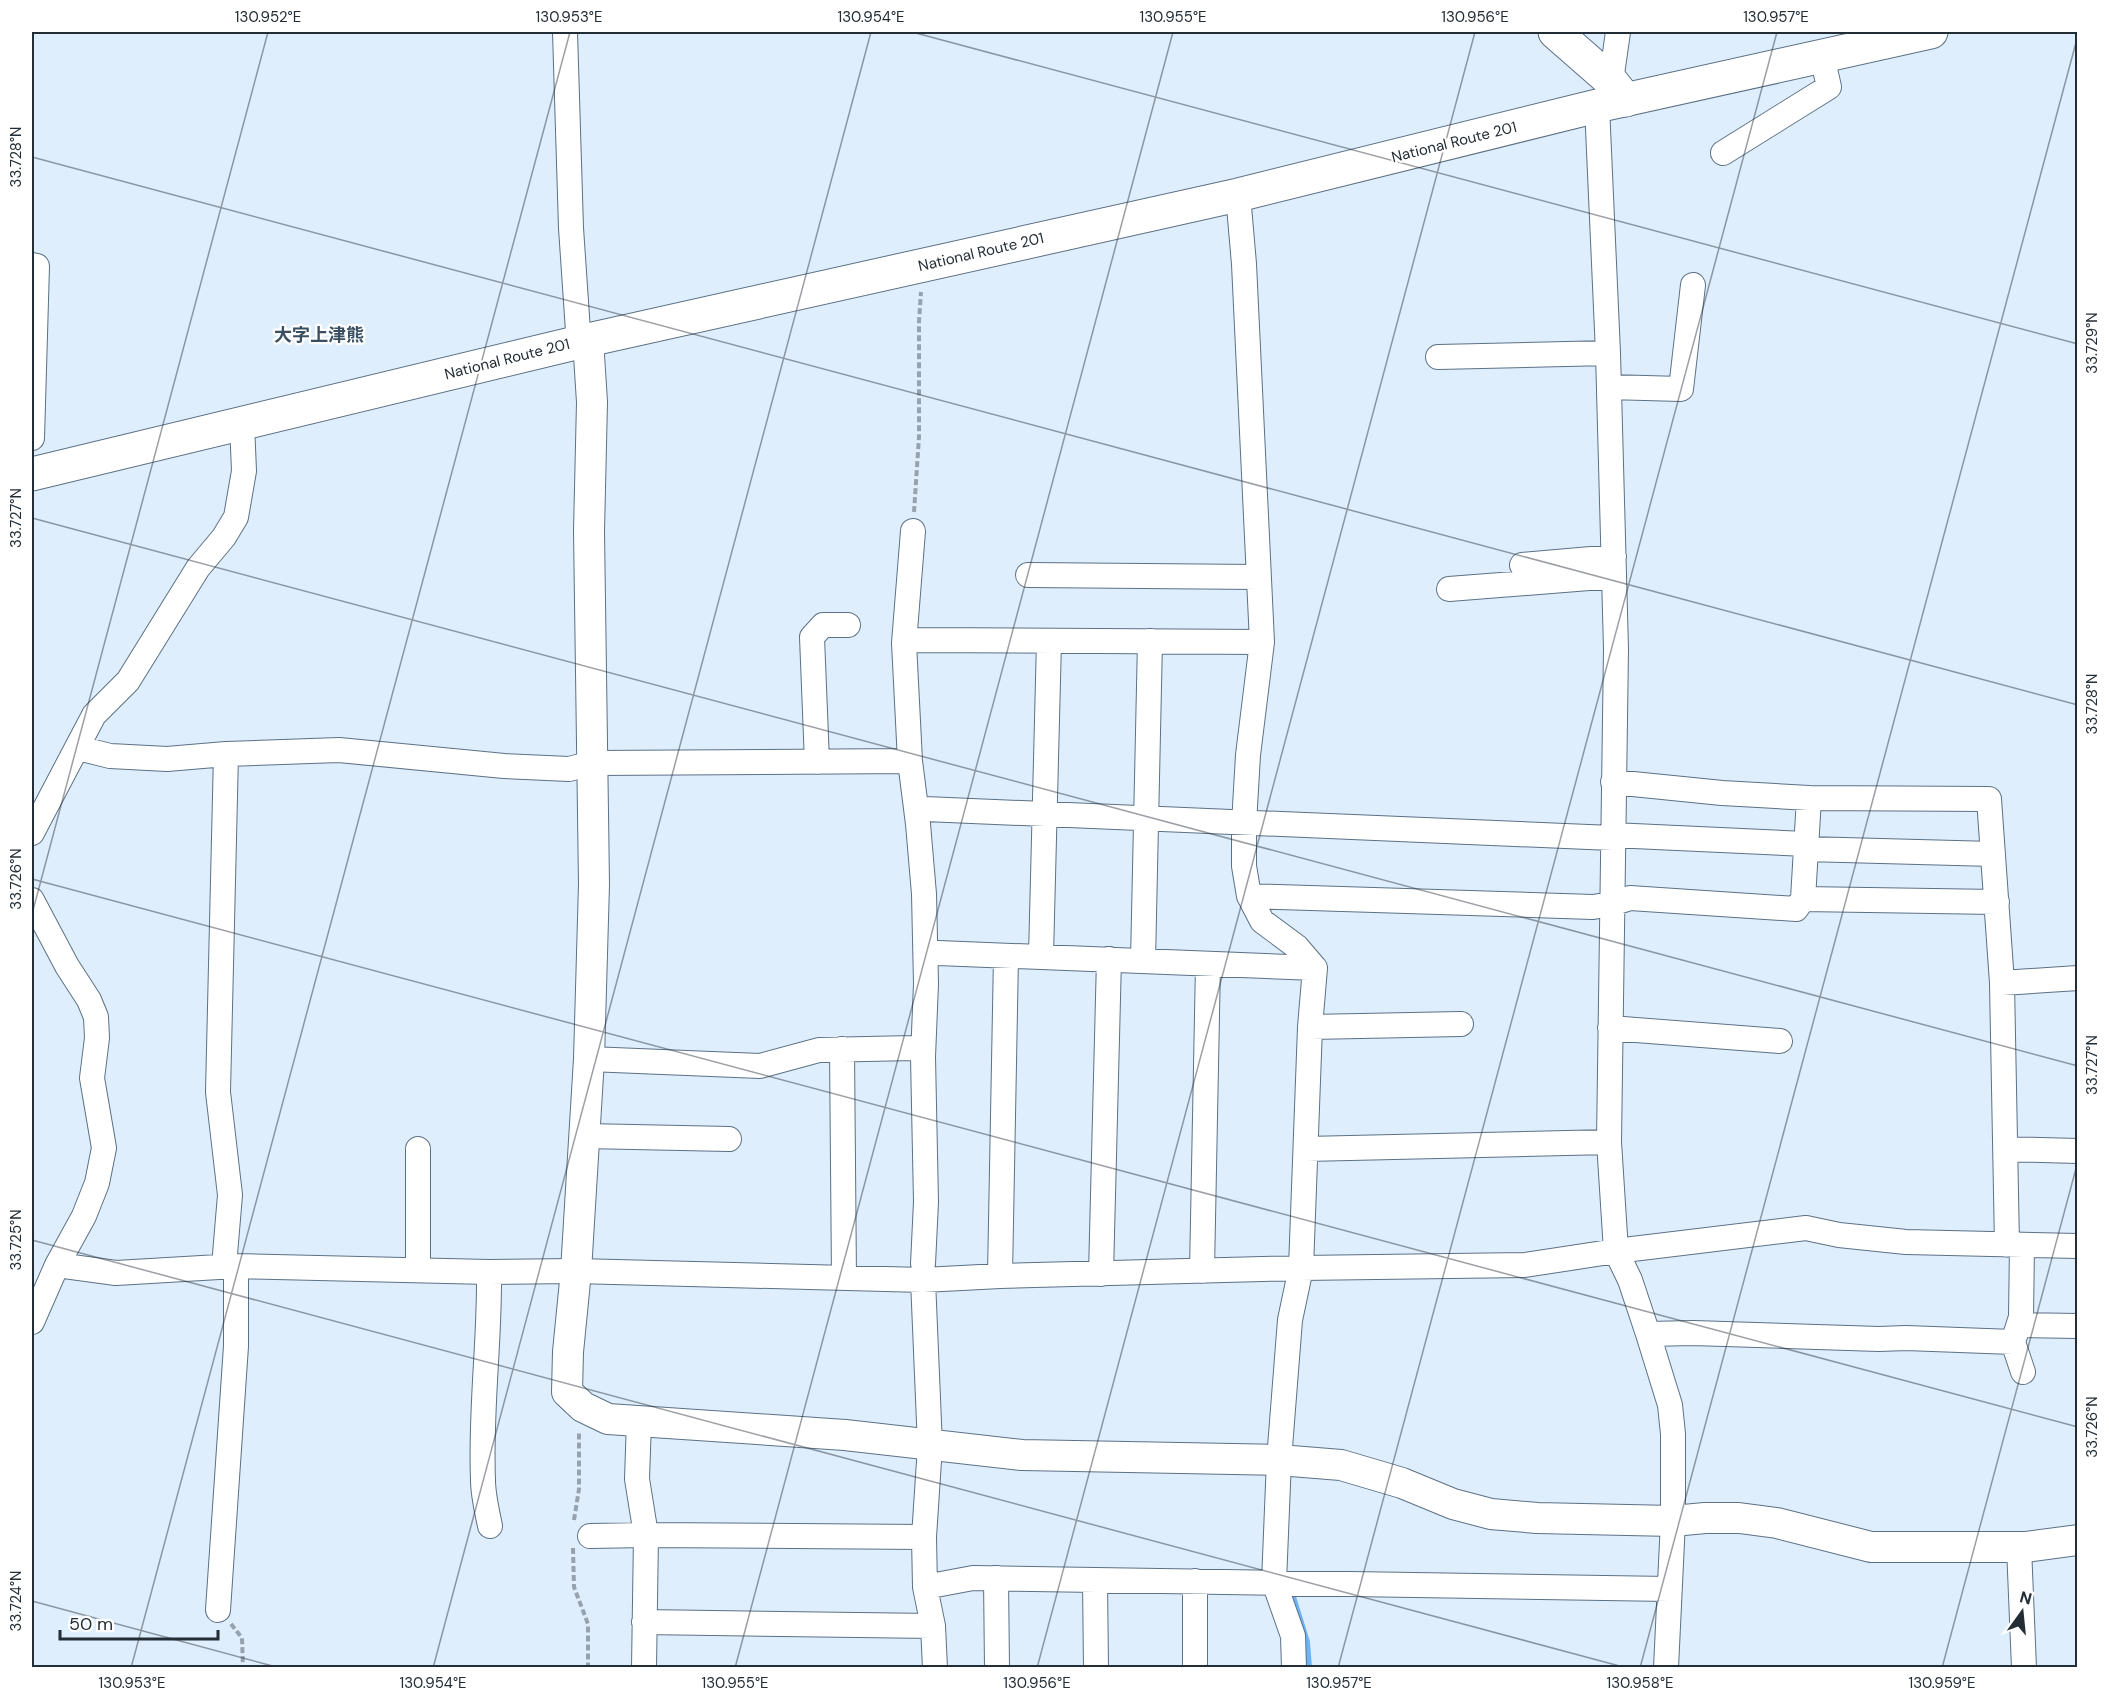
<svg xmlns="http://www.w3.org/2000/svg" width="2109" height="1699" viewBox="0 0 2109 1699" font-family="'DM Sans','Noto Sans JP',sans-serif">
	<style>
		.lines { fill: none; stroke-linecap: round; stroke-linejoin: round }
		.stream { stroke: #6cb4f4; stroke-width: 6 }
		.minor-casing { stroke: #5b7185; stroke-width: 26 }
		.tertiary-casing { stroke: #5b7185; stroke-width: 32 }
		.primary-casing { stroke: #5b7185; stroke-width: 35 }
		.trunk-casing { stroke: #5b7185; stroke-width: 35 }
		.path { stroke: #96a3af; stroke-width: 4; stroke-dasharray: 6 3; stroke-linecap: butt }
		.minor { stroke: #fff; stroke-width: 24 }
		.tertiary { stroke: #fff; stroke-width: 30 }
		.primary { stroke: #fff; stroke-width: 33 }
		.trunk { stroke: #fff; stroke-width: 33 }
		.ticks { fill: none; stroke: #232d35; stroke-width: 1.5; stroke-opacity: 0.45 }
		.labels { text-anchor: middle; stroke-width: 4.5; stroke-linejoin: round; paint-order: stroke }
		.street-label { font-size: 15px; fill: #232d35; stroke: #fff }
		.quarter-label { font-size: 18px; font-weight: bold; fill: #3a4f62; stroke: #fff }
		.neatline { fill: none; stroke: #232d35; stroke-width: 2 }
		.ticks-label { font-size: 15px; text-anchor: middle; fill: #232d35 }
	</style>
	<rect width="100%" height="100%" fill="#dfeefc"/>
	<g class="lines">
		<!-- stream -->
		<path class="stream" d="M1293,1597L1307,1642L1309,1668"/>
		<!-- minor casing -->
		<g class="minor-casing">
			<path id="minor" d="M565,32L571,228L578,331L588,340
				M1611,81L1618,32
				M1597,106L1608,353L1616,649L1609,1142L1616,1251L1630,1280L1648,1334L1670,1405L1673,1434V1521L1666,1668
				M1723,153L1829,87L1822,56
				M1238,195L1244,264L1262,642L1248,755L1244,824V866L1249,896L1262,921L1297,947L1315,968L1310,1027L1301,1268L1290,1320L1279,1460L1274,1582L1293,1636L1294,1668
				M32,265L37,266L32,438
				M1438,357L1608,353
				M1609,387L1681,389L1693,285
				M913,531L904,643L910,761L918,824L924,894L926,984L923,1057L926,1202L923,1264
				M1522,565L1614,557
				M1028,575L1258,577
				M1449,589L1614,576
				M916,640L1262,642
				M78,748L110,756L167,759L226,754L218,1092L230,1195L224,1266
				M226,754L339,750L504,766L569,769L593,763L910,761
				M817,762L812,637L823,625H848
				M1613,782L1722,793L1809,798L1989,799L2002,983L2007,1245
				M925,809L1612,838
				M32,833L94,715L128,681L198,568L224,537L236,517L244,471L242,424
				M1612,835L1806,844
				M1806,849L1993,854
				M1249,896L1593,907L1611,904L1630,898L1796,909L1803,899L1809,798
				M1803,899L1997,902
				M32,900L67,966L89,1000L96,1017L97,1038L92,1078L104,1148L97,1183L84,1216L57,1265L32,1322
				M938,953L1315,968
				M1041,956L1049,641
				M1143,961L1150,641
				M2002,983L2078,978
				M1310,1027L1461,1024
				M1610,1028L1780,1041
				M842,1049L844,1278
				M589,1059L760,1066L819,1050L914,1048
				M585,1136L729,1139
				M418,1149V1270
				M1306,1149L1609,1142
				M2006,1149L2078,1151
				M57,1265L116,1273L236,1266L489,1272L576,1271L923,1280L1000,1276L1301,1268L1525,1265L1616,1251L1806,1228L1839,1235L1906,1242L2078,1246
				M1202,1271L1208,964
				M489,1272C490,1341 480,1411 483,1480C483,1495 487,1511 490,1526
				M1101,1274L1109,959
				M1000,1276L1006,956
				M923,1280L930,1446L924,1537L925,1587L933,1626L935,1668
				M2020,1325L2078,1326
				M1648,1334L1693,1333L1879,1339L1906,1338L2013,1342L2021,1317L2022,1245
				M2013,1342L2023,1372
				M590,1536L646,1535L637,1479L639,1421
				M2019,1547L2024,1668
				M996,1578L997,1668
				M1095,1580L1096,1668
				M925,1587L973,1578L1669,1589
				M218,1610L236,1346V1266
				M644,1622L933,1626
				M644,1668L646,1535L924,1537
				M1195,1668V1581"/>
		</g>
		<!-- tertiary casing -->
		<g class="tertiary-casing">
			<path id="tertiary" d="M588,340L592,402L589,531L594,884L589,1059L576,1271L568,1352L567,1392L583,1407L608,1419L845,1435L1022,1455L1279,1460L1341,1465L1402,1483L1453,1504L1491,1514L1537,1518L1673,1521L1705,1518H1739L1777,1523L1871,1547H2025L2078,1540"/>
		</g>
		<!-- primary casing -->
		<g class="primary-casing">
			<path id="primary" d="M1555,32L1611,81L1626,100"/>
		</g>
		<!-- trunk casing -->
		<g class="trunk-casing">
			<path id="trunk" d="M32,474L588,340L1238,195L1597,106L1931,32"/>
		</g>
		<!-- path -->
		<path class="path" d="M914,512L919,437V322L921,292
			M574,1520L579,1489V1432
			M573,1548L574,1587L588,1624V1668
			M231,1624L242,1638L243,1668"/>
		<!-- minor -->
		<use href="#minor" class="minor"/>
		<!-- tertiary -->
		<use href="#tertiary" class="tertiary"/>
		<!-- primary -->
		<use href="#primary" class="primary"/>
		<!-- trunk -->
		<use href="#trunk" class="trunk"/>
	</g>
	<!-- ticks -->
	<path class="ticks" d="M912,32L2078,344M32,157L2078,705M32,518L2078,1066M32,879L2078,1427M32,914L268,32M32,1240L1627,1668M32,1601L280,1668M131,1668L570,32M433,1668L871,32M735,1668L1173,32M1037,1668L1475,32M1338,1668L1777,32M1640,1668L2078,35M1942,1668L2078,1161"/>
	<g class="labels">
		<!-- street labels -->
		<g class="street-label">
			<text transform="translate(1454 142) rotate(-14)" y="5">National Route 201</text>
			<text transform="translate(981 252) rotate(-13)" y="5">National Route 201</text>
			<text transform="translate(507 359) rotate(-14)" y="5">National Route 201</text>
		</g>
		<!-- quarter labels -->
		<g class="quarter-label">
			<text x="319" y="341">大字上津熊</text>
		</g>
	</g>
	<!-- border -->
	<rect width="2109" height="1699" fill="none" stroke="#ffffff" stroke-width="66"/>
	<!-- north arrow -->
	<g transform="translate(2022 1612) rotate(15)" stroke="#ffffff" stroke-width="4.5" paint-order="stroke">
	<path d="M0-4.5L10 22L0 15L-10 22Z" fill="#232d35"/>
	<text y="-9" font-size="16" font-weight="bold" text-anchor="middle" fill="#232d35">N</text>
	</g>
	<!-- scale -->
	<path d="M60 1630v9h158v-9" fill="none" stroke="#232d35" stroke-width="3"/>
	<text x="69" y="1630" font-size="18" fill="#232d35" stroke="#ffffff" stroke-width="4.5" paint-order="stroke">50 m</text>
	<rect x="33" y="33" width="2043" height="1633" class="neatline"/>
	<g class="ticks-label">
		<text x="268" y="22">130.952°E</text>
		<text x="569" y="22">130.953°E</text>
		<text x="871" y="22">130.954°E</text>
		<text x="1173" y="22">130.955°E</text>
		<text x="1475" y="22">130.956°E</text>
		<text x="1776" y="22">130.957°E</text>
		<text transform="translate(16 157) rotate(-90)" y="5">33.728°N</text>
		<text transform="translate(2092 343) rotate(-90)" y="5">33.729°N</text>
		<text transform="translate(16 518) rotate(-90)" y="5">33.727°N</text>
		<text transform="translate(2092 704) rotate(-90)" y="5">33.728°N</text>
		<text transform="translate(16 879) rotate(-90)" y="5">33.726°N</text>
		<text transform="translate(2092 1065) rotate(-90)" y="5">33.727°N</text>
		<text transform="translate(16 1240) rotate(-90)" y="5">33.725°N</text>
		<text transform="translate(2092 1427) rotate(-90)" y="5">33.726°N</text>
		<text transform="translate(16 1601) rotate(-90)" y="5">33.724°N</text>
		<text x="132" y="1688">130.953°E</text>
		<text x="433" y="1688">130.954°E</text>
		<text x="735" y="1688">130.955°E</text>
		<text x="1037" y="1688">130.956°E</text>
		<text x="1339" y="1688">130.957°E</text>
		<text x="1640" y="1688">130.958°E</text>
		<text x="1942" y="1688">130.959°E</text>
	</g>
</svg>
